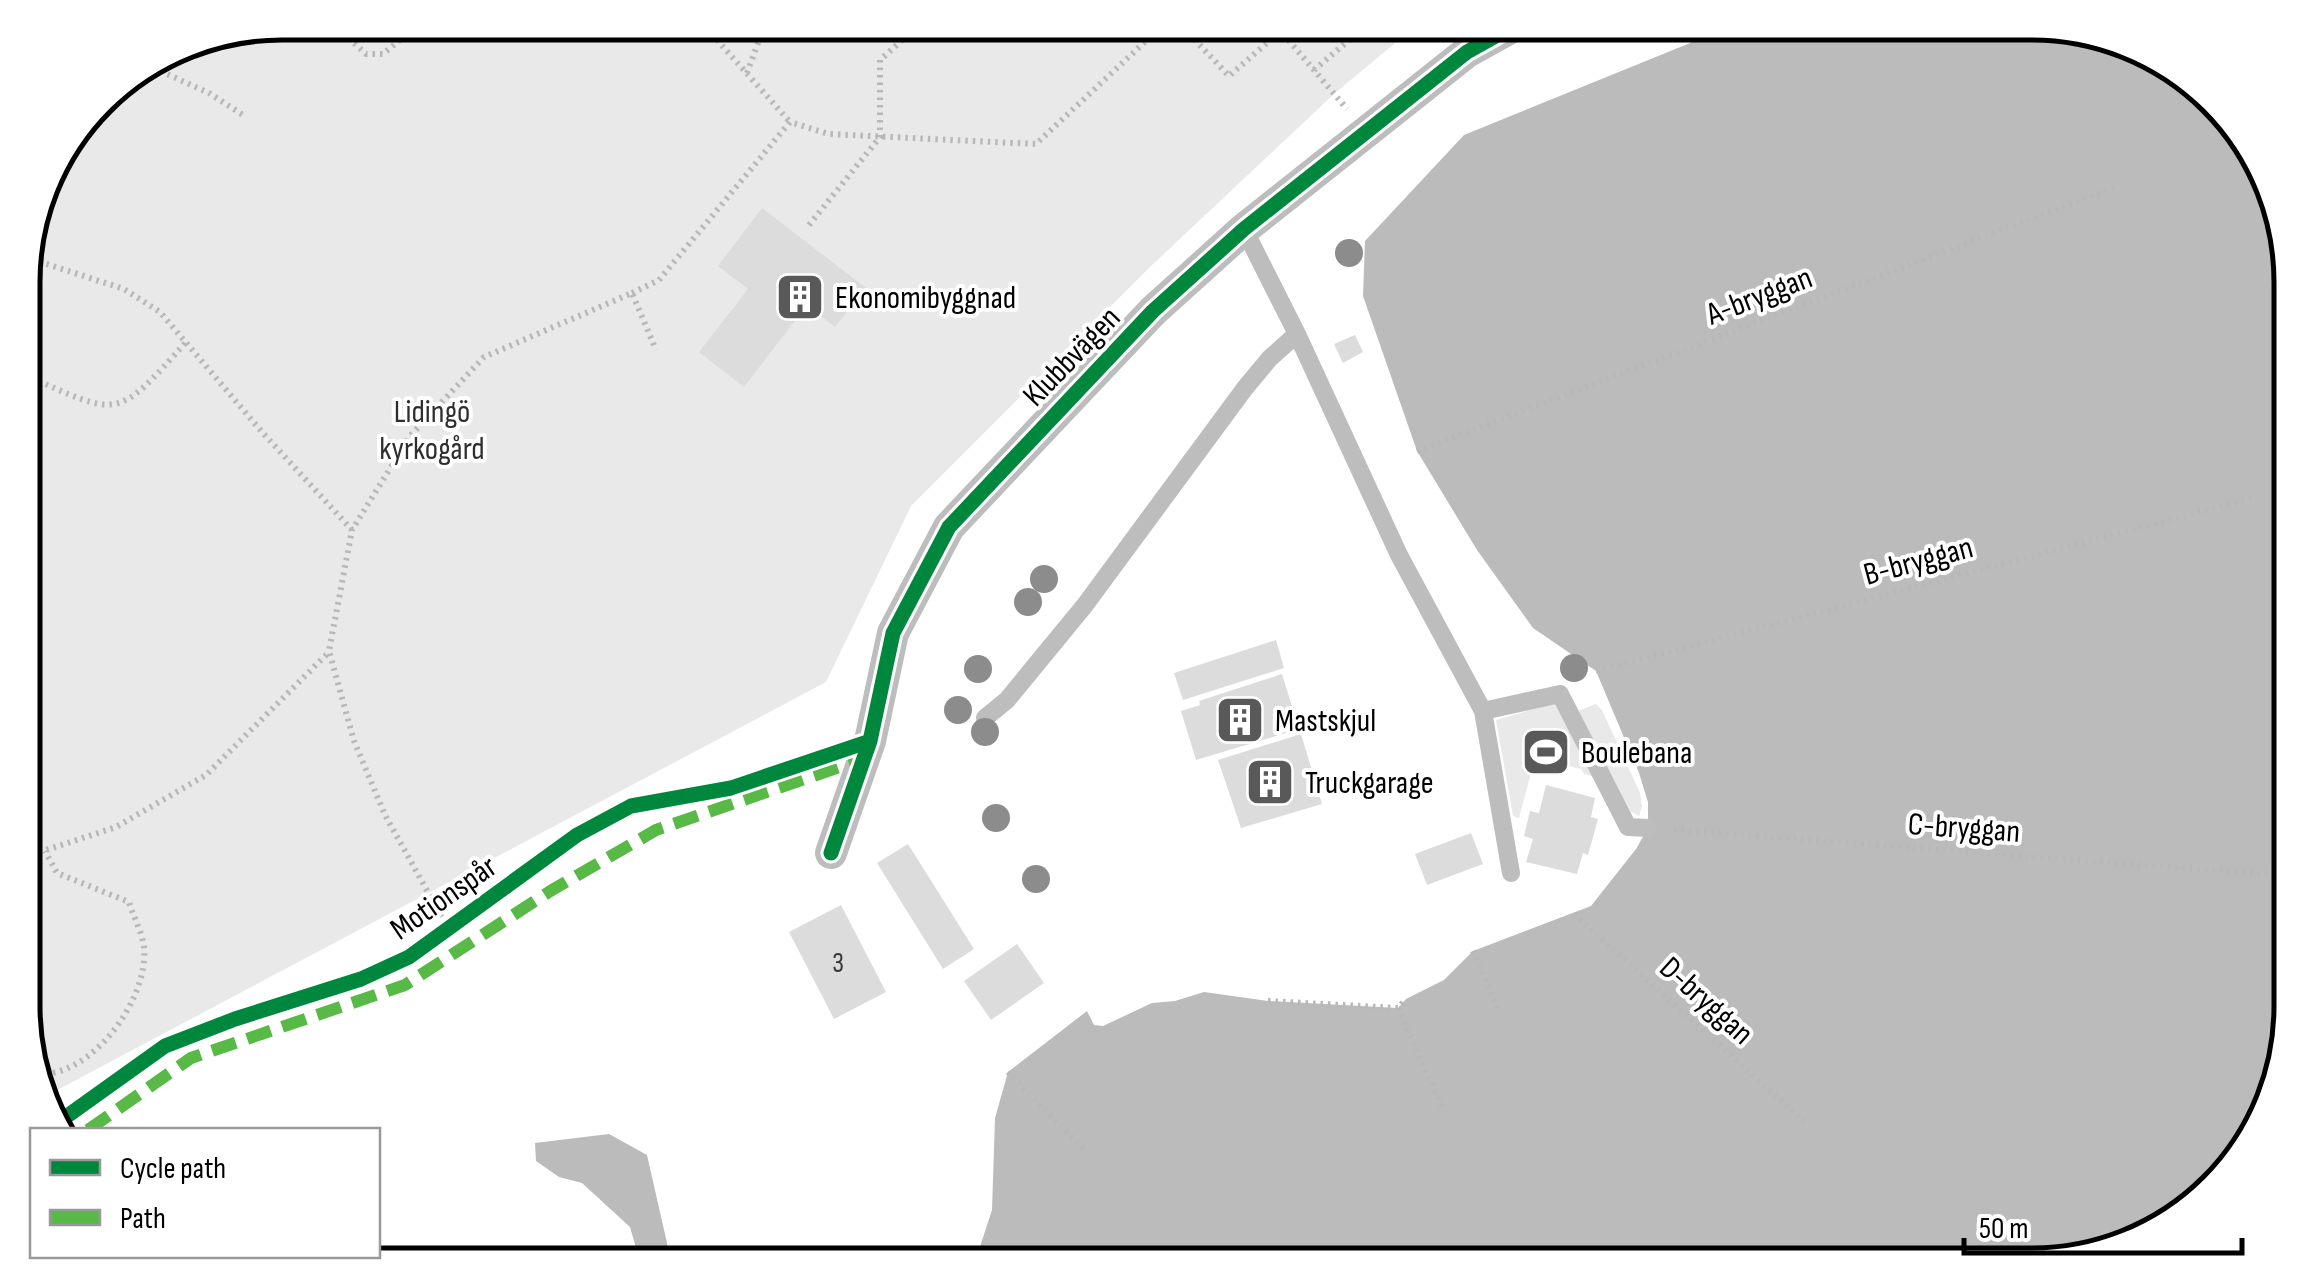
<svg xmlns="http://www.w3.org/2000/svg" width="2314" height="1288" viewBox="0 0 2314 1288" font-family="'Sofia Sans Condensed',sans-serif">
	<style>
		.green { fill: #e9e9e9 }
		.water { fill: #bbb }
		.building { fill: #dcdcdc }
		.lines { fill: none; stroke-linecap: round; stroke-linejoin: round }
		.path { stroke: #b8b8b8; stroke-width: 6; stroke-dasharray: 2.5 5; stroke-linecap: butt }
		.service { stroke: #bdbdbd; stroke-width: 18 }
		.minor { stroke: #bdbdbd; stroke-width: 32 }
		.quiet { stroke: #58b947; stroke-width: 12; stroke-dasharray: 25 12; stroke-linecap: butt }
		.cycleway-casing { stroke: #fff; stroke-width: 21 }
		.cycleway { stroke: #00873e; stroke-width: 15 }
		.tree { fill: #8c8c8c }
		.labels { text-anchor: middle; stroke-width: 8; stroke-linejoin: round; paint-order: stroke }
		.number-label { font-size: 28px; fill: #373737 }
		.street-label { font-size: 32px; fill: #000; stroke: #fff }
		.poi-label { font-size: 32px; fill: #000; stroke: #fff; text-anchor: start }
		.park-label { font-size: 32px; fill: #2e2e2e; stroke: #fff }
		.rim { fill: none; stroke: #000; stroke-width: 5 }
	</style>
	<rect width="100%" height="100%" fill="#fff"/>
	<!-- green -->
	<path class="green" d="M282,23H1419L1334,94L1151,266L911,506L826,682L46,1096L25,1040V248L49,166L110,87L183,42Z
		M1556,703L1596,777L1584,774L1581,769L1535,758L1519,818L1513,816L1496,720Z
		M1596,704L1602,710L1640,793L1642,807L1639,816L1630,811L1578,711Z"/>
	<!-- water -->
	<path class="water" d="M1732,23H2033L2161,57L2248,138L2291,264V1023L2257,1135L2176,1222L2049,1265H974L992,1210L995,1118L1008,1072L1087,1011L1094,1025L1103,1026L1152,1003L1175,1001L1204,992L1268,1001L1398,1008L1406,999L1444,980L1473,951L1591,906L1636,849L1648,828V802L1639,773L1596,671L1533,628L1477,550L1417,451L1363,296L1365,241L1464,135L1732,26Z
		M609,1134L647,1155L672,1265H641L630,1227L582,1183L559,1177L536,1161L535,1143Z"/>
	<!-- building -->
	<path class="building" d="M762,208L866,288L835,327L807,305L744,387L699,352L748,289L718,266Z
		M1355,335L1363,352L1343,363L1334,344Z
		M1276,640L1284,668L1183,700L1174,673Z
		M1282,674L1299,729L1196,760L1181,711L1200,705L1199,701Z
		M1301,734L1322,804L1241,828L1218,760Z
		M1546,785L1595,798L1591,817L1598,819L1588,855L1583,853L1577,874L1526,862L1533,839L1524,836L1529,815L1530,811L1539,813Z
		M1471,833L1483,864L1427,885L1415,854Z
		M908,844L974,949L943,969L877,863Z
		M841,905L886,992L834,1019L789,932Z
		M1017,944L1044,983L991,1020L964,981Z"/>
	<g class="lines">
		<!-- path -->
		<path class="path" d="M332,23L366,54H383L420,23
			M702,23L790,122
			M1179,23L1229,76L1290,23
			M1274,23L1347,109
			M147,65L209,93L243,115
			M1314,70L1369,23
			M747,73L762,32L774,23
			M809,225L880,137V60L921,23
			M25,257L124,289L160,312L262,432L352,530
			M25,278L26,258
			M632,293L659,280L790,122L828,134L1036,144L1165,23
			M25,375C121,418 116,420 187,341
			M1417,451L2118,186
			M1596,671L2253,498
			M1674,830L2277,875
			M25,857L116,827L206,775L329,652
			M1574,914L1806,1123
			M449,930L385,815L354,741L329,651L352,530L410,436L484,357L632,293L656,350
			M1473,951L1498,1009
			M1268,1001L1398,1008L1406,999
			M1398,1008L1442,1107
			M1008,1072L1086,1151
			M38,1074C92,1077 149,999 144,947C142,932 133,916 129,902L57,873L45,851"/>
		<!-- service -->
		<path class="service" d="M1244,229L1297,334L1399,555L1483,711L1511,873
			M1483,711L1560,694L1628,827L1648,828
			M985,718L1007,700L1085,605L1245,388L1270,358L1297,334"/>
		<!-- minor -->
		<path class="minor" d="M831,853L870,741L893,633L949,527L1153,311L1244,229L1467,52L1519,23"/>
		<!-- quiet -->
		<path class="quiet" d="M88,1130L191,1058L405,985L552,890L656,830L863,759"/>
		<!-- cycleway casing -->
		<g class="cycleway-casing">
			<path id="cycleway" d="M831,853L870,741L893,633L949,527L1153,311L1244,229L1467,52L1519,23
				M56,1124L165,1046L235,1019L361,979L409,957L577,835L631,806L731,788L870,741"/>
		</g>
		<!-- cycleway -->
		<use href="#cycleway" class="cycleway"/>
	</g>
	<!-- trees -->
	<g class="tree">
		<circle cx="1349" cy="253" r="14"/>
		<circle cx="1044" cy="579" r="14"/>
		<circle cx="1028" cy="602" r="14"/>
		<circle cx="1574" cy="668" r="14"/>
		<circle cx="978" cy="669" r="14"/>
		<circle cx="958" cy="710" r="14"/>
		<circle cx="985" cy="732" r="14"/>
		<circle cx="996" cy="818" r="14"/>
		<circle cx="1036" cy="879" r="14"/>
	</g>
	<!-- icons -->
	<defs>
		<g id="building-square" transform="scale(2.5)"><rect x="-9" y="-9" width="18" height="18" rx="4" fill="#595959" stroke="#fff"/><path d="M-4-6H4V6H1V3H-1V6H-4ZM-2.5-4.3h1.7v1.8h-1.7ZM.8-4.3h1.7v1.8H.8ZM-2.5-1h1.7V.8h-1.7ZM.8-1h1.7V.8H.8Z" fill="#fff"/></g>
		<g id="stadium-square" transform="scale(2.5)"><rect x="-9" y="-9" width="18" height="18" rx="4" fill="#595959" stroke="#fff"/><path d="M0-5a6.5 5 0 1 0 0 10a6.5 5 0 1 0 0-10ZM-3.5-1.8h7v3.6h-7Z" fill="#fff"/></g>
	</defs>
	<g fill-rule="evenodd">
		<use href="#building-square" x="800" y="297"/>
		<use href="#building-square" x="1240" y="720"/>
		<use href="#stadium-square" x="1546" y="752"/>
		<use href="#building-square" x="1270" y="782"/>
	</g>
	<g class="labels">
		<!-- number labels -->
		<g class="number-label">
			<text x="838" y="972">3</text>
		</g>
		<!-- street labels -->
		<g class="street-label">
			<text transform="translate(1759 295) rotate(-21)" y="11">A-bryggan</text>
			<text transform="translate(1071 356) rotate(-46)" y="11">Klubbvägen</text>
			<text transform="translate(1918 560) rotate(-15)" y="11">B-bryggan</text>
			<text transform="translate(1964 827) rotate(4)" y="11">C-bryggan</text>
			<text transform="translate(443 897) rotate(-35)" y="11">Motionspår</text>
			<text transform="translate(1707 1000) rotate(42)" y="11">D-bryggan</text>
		</g>
		<!-- poi labels -->
		<g class="poi-label">
			<text x="835" y="308">Ekonomibyggnad</text>
			<text x="1275" y="731">Mastskjul</text>
			<text x="1581" y="763">Boulebana</text>
			<text x="1305" y="793">Truckgarage</text>
		</g>
		<!-- park labels -->
		<g class="park-label">
			<text x="432" y="422">Lidingö<tspan x="432" dy="37">kyrkogård</tspan></text>
		</g>
	</g>
	<!-- crop -->
	<path d="M0 0H2314V1288H0ZM282 40H2032A242 242 0 0 1 2274 282V1006A242 242 0 0 1 2032 1248H282A242 242 0 0 1 40 1006V282A242 242 0 0 1 282 40Z" fill="#fff" fill-rule="evenodd"/>
	<path class="rim" d="M282 40H2032A242 242 0 0 1 2274 282V1006A242 242 0 0 1 2032 1248H282A242 242 0 0 1 40 1006V282A242 242 0 0 1 282 40Z"/>
	<!-- legend -->
	<rect x="30" y="1128" width="350" height="130" fill="#ffffff" stroke="#999999" stroke-width="2.5"/>
	<rect x="50" y="1160" width="50" height="15" fill="#00873e" stroke="#999999" stroke-width="2.5"/>
	<text x="120" y="1178" font-size="30" fill="#000000">Cycle path</text>
	<rect x="50" y="1210" width="50" height="15" fill="#58b947" stroke="#999999" stroke-width="2.5"/>
	<text x="120" y="1228" font-size="30" fill="#000000">Path</text>
	<!-- scale -->
	<path d="M1964 1238v15h278v-15" fill="none" stroke="#000000" stroke-width="5"/>
	<text x="1979" y="1238" font-size="30" fill="#000000" stroke="#ffffff" stroke-width="8" paint-order="stroke">50 m</text>
</svg>
